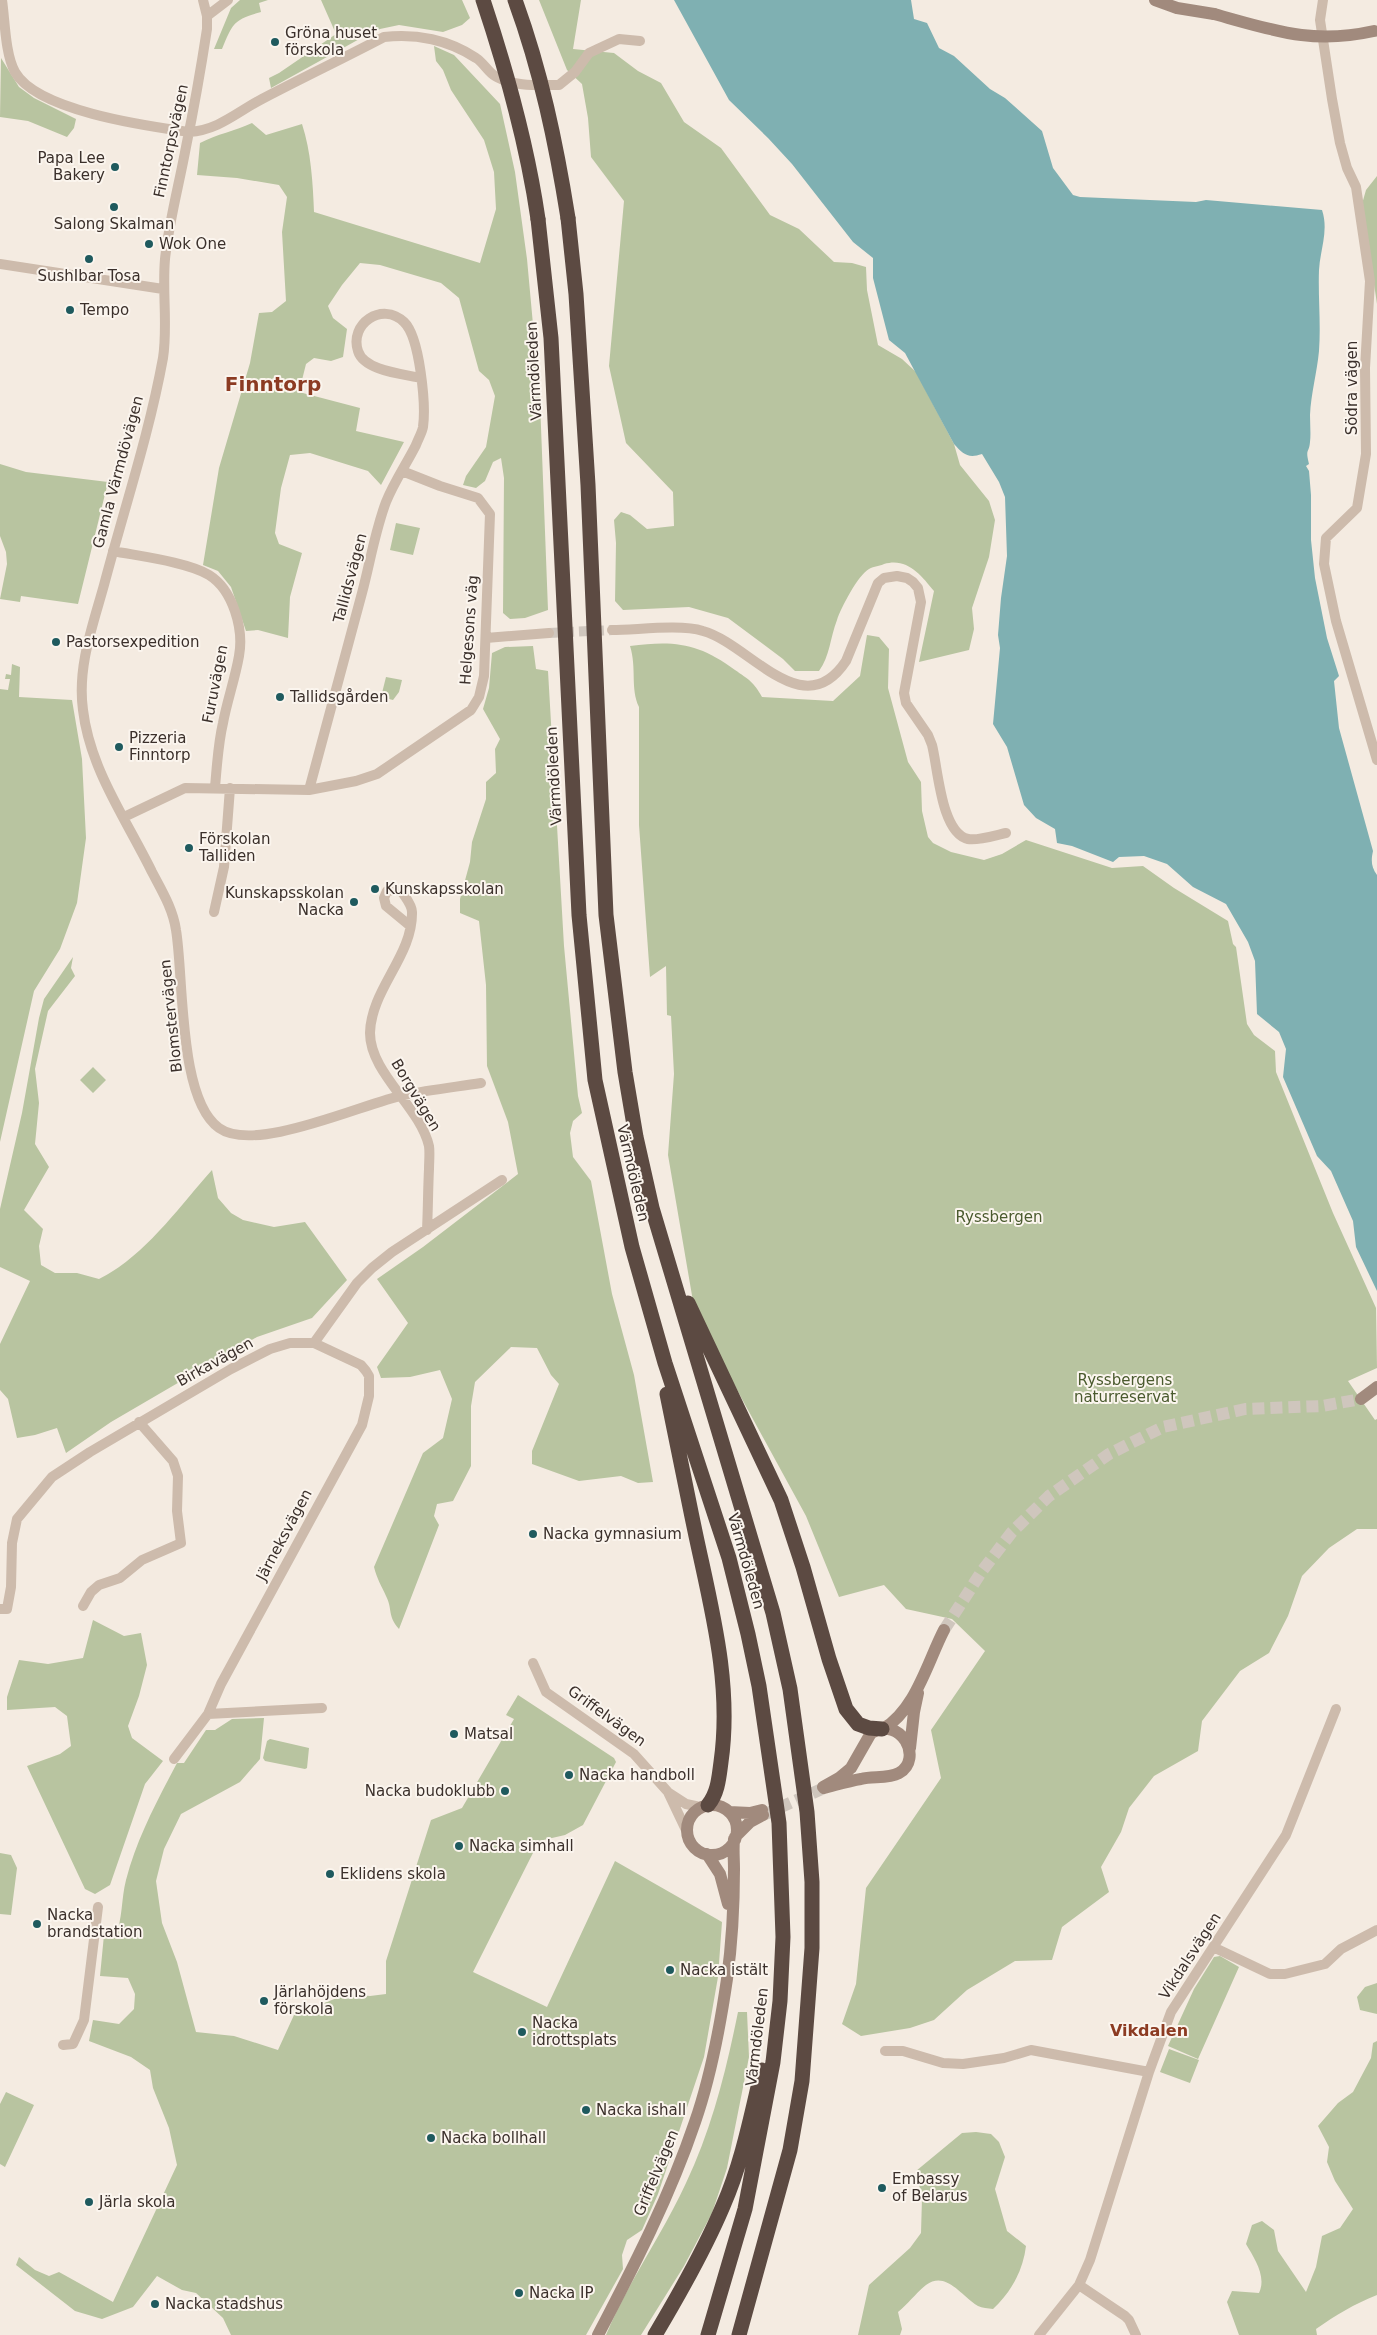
<svg xmlns="http://www.w3.org/2000/svg" width="1377" height="2335" viewBox="0 0 1377 2335" font-family="'DejaVu Sans',sans-serif">
	<style>
		.green { fill: #b8c4a0 }
		.water { fill: #7fb0b2 }
		.lines { fill: none; stroke-linecap: round; stroke-linejoin: round }
		.street-tunnel { stroke: #cfc6bd; stroke-width: 10; stroke-dasharray: 10 5; stroke-linecap: butt }
		.secondary-tunnel { stroke: #cfc6bd; stroke-width: 12; stroke-dasharray: 12 6; stroke-linecap: butt }
		.street { stroke: #cdbbac; stroke-width: 10 }
		.secondary { stroke: #a18a7d; stroke-width: 12 }
		.highway { stroke: #5c4a42; stroke-width: 15 }
		.secondary-bridge { stroke: #a18a7d; stroke-width: 12 }
		.highway-bridge { stroke: #5c4a42; stroke-width: 15 }
		.poi-dot { fill: #1f5a5e; stroke: #fbf5ee; stroke-width: 2 }
		.labels { text-anchor: middle; stroke-width: 4; stroke-linejoin: round; paint-order: stroke }
		.poi-label { font-size: 15px; fill: #3b302b; stroke: #fbf5ee; text-anchor: start }
		.street-label { font-size: 15px; fill: #3b302b; stroke: #fbf5ee }
		.park-label { font-size: 15px; fill: #4a5a2e; stroke: #fbf5ee }
		.neighbourhood-label { font-size: 16px; font-weight: bold; fill: #8c3b22; stroke: #fbf5ee }
		.district-label { font-size: 20px; font-weight: bold; fill: #8c3b22; stroke: #fbf5ee }
	</style>
	<rect width="100%" height="100%" fill="#f4ebe1"/>
	<!-- green -->
	<path class="green" d="M240,0H268L259,3L261,12C233,20 233,23 222,49H214L231,8Z
		M321,0H462L470,18L462,25L443,32L399,25L380,29L363,37L271,88L269,78L279,73L336,34Z
		M539,0H581L573,49L614,53L638,71L661,83L684,122L721,148L770,215L799,229L834,262L852,263L866,267L867,290L878,345L902,359L916,372L954,444L960,465L989,501L995,520L989,557L972,608L974,629L969,650L919,662L934,591C921,575 907,557 884,564C880,566 874,566 869,569C858,575 841,608 837,620C830,638 830,656 819,671H795L783,659L728,618L689,607L623,610L615,601L616,543L614,520L621,512L630,515L647,529L674,526L673,492L626,443L609,366L624,201L591,157L588,118L582,84L567,70Z
		M434,46L454,55L500,104L515,172L527,259L540,401L548,610L525,618L510,619L503,613L504,478L501,458L493,462L485,481L476,488L463,485L466,476L486,447L495,396L489,380L479,371L459,298L441,283L380,265L360,263L342,285L328,306L333,318L347,329L343,357L331,361L314,358L306,364L299,392L360,408L356,431L404,442L381,485L368,471L310,453L290,455L281,488L275,533L279,544L302,553L290,597L288,638L258,630L246,631L231,587L218,571L203,565L219,468L250,363L259,313L272,312L286,301L282,232L287,197L279,185L237,178L197,175L200,143C217,134 235,131 252,123L266,135L302,124C311,151 313,184 314,212L480,263L496,209L494,172L484,140L451,90L443,70L436,61Z
		M1,58L19,87L34,98L76,119L74,128L67,137L28,121L0,117Z
		M1377,176V304L1362,204L1366,190Z
		M0,464L26,472L108,482L78,604L21,596L20,602L0,599L7,564L6,552L0,536Z
		M396,523L420,528L413,555L390,550Z
		M867,635L879,637L889,649L888,688L908,762L921,782L922,811L928,837L933,843L951,852L984,860L1002,854L1026,840L1112,868L1143,866L1174,888L1228,921L1233,944L1236,947L1247,1024L1254,1035L1275,1051L1276,1072L1333,1213L1376,1308L1377,1368L1348,1381L1375,1420L1377,1419V1529H1357L1329,1548L1302,1576L1288,1616L1269,1653L1240,1671L1202,1721L1198,1751L1154,1776L1129,1808L1121,1832L1101,1867L1109,1892L1062,1927L1052,1960L1015,1961L967,1990L934,2020L910,2028L861,2036L842,2024L856,1984L866,1888L941,1778L931,1730L985,1651L952,1619L906,1609L884,1585L839,1597L806,1516L695,1313L668,1155L674,1074L671,1016L667,1015L666,966L650,977L639,825V707C630,688 637,668 630,646C674,640 699,643 735,670C748,679 754,682 762,697L833,701L860,676Z
		M533,646L536,669L548,671L564,946L578,1096L582,1113L573,1121L570,1133L573,1157L591,1181L612,1294L634,1375L653,1482L638,1483L621,1476L579,1481L532,1464V1451L559,1384L551,1375L537,1348L511,1347L475,1382L471,1406V1466L453,1501L437,1504L434,1516L439,1525L399,1629C387,1615 393,1610 386,1596C381,1585 377,1579 374,1567L423,1453L443,1438L452,1399L440,1370L410,1377L381,1378L377,1367L408,1323L377,1279L423,1247L518,1174L508,1122L487,1066L486,985L479,921L460,913V899L470,862L472,842L486,799V782L496,773L495,749L500,739L483,709L489,688L492,653L505,647Z
		M12,664L20,667L19,697L72,700L82,759L86,838L77,903L60,949L34,991L0,1142V689L8,690L10,679H5L6,674L11,675Z
		M386,677L402,680L399,692L393,700L381,697Z
		M73,957L71,968L75,976L48,1011L35,1069L39,1103L35,1144L49,1167L24,1210L43,1229L39,1246L41,1265L55,1273H77L99,1279C145,1256 178,1208 212,1170L218,1198L231,1213L243,1220L274,1227L305,1222L347,1280L312,1318L257,1337L236,1349L111,1422L66,1453L57,1428L35,1435L17,1438L8,1399L0,1390V1344L30,1281L0,1267V1209L22,1113L39,1018L44,999Z
		M93,1067L106,1080L93,1093L80,1080Z
		M93,1620L124,1636L141,1633L147,1665L139,1696L128,1726L132,1738L163,1761L145,1784L110,1885L95,1894L85,1889L27,1766L60,1754L71,1746L67,1716L55,1707L7,1710V1697L19,1660L48,1664L83,1658Z
		M518,1695L614,1758L616,1762L583,1825L565,1835L539,1841L473,1972L547,2007L615,1861L722,1922L718,1977L704,2057L658,2194L642,2230L627,2240L622,2255L623,2269L586,2335H231L223,2318L196,2293L182,2290L157,2276L133,2307L102,2319L75,2311L16,2265L19,2257L35,2270L49,2276L59,2272L113,2302L177,2165L169,2128L153,2088L150,2070L131,2057L89,2041L93,2020L119,2024L134,2009L135,1994L128,1978L100,1976L104,1935L115,1937C123,1919 121,1899 126,1880C137,1838 157,1801 177,1763H184L206,1730H215L232,1719L264,1718L260,1759L240,1782L181,1814L164,1849L156,1881L162,1923L177,1962L196,2032L234,2036L278,2050L294,2015L347,1994L370,1996L386,1994V1961L431,1820L462,1808L514,1719L506,1715Z
		M270,1739L309,1748L307,1768L305,1769L265,1761L263,1758L267,1741Z
		M0,1853L11,1855L17,1868L11,1915L0,1914Z
		M1220,1956L1239,1967L1198,2059L1168,2046L1194,1989L1214,1957Z
		M1377,1983V2014L1360,2010L1357,1997L1365,1987Z
		M738,2012H747L749,2057L727,2168L712,2213L684,2266L641,2335H606C628,2282 662,2235 686,2183C712,2128 726,2071 738,2012Z
		M1377,2041V2295C1354,2304 1336,2315 1316,2329L1317,2335H1239L1227,2302L1232,2291L1259,2293C1267,2276 1254,2258 1246,2244L1252,2225L1262,2221L1274,2230L1278,2251L1306,2292L1316,2267L1322,2236L1340,2228L1353,2209L1335,2181L1327,2162L1329,2147L1318,2126L1338,2103L1353,2092L1371,2058L1373,2043Z
		M1169,2049L1199,2060L1190,2083L1160,2072Z
		M6,2092L34,2105L5,2167L0,2164V2104Z
		M976,2132L991,2134L999,2142L1005,2157L995,2189L1007,2231L1026,2246C1023,2271 1011,2292 993,2309C988,2308 982,2308 978,2306C961,2296 946,2270 926,2285C916,2293 908,2304 898,2312L902,2329L900,2335H858L869,2285L910,2248L921,2233L922,2198L916,2171L962,2133Z"/>
	<!-- water -->
	<path class="water" d="M674,0H911L914,19L927,23L939,48L954,56L990,89L1005,98L1042,131L1053,168L1073,195L1080,197L1196,202L1206,200L1322,210C1329,231 1320,250 1319,270C1318,297 1321,324 1319,351C1317,372 1311,394 1310,415C1310,424 1311,434 1310,442C1309,454 1305,448 1309,464L1306,466L1309,471L1311,495V540L1315,578L1327,638L1339,676L1334,681L1339,728L1373,851C1371,860 1371,867 1377,875V1291L1356,1247L1353,1221L1331,1171L1317,1156L1283,1077L1286,1049L1279,1032L1257,1014L1255,961L1248,942L1226,904L1193,887L1167,864L1144,856L1119,857L1113,862L1072,846L1057,843L1055,829L1036,818L1024,805L1007,747L993,724L1000,648L998,635L1001,598L1007,556L1005,497L999,482L982,454C968,459 963,454 954,444L905,353L889,340L873,278V258L853,242L792,164L768,138L729,100Z"/>
	<g class="lines">
		<!-- street-tunnel -->
		<path class="street-tunnel" d="M549,633L612,630"/>
		<!-- secondary-tunnel -->
		<path class="secondary-tunnel" d="M944,1630L982,1571L1012,1532L1049,1496L1109,1454L1163,1427L1245,1409L1322,1406L1361,1399
			M763,1815L824,1788"/>
		<!-- street -->
		<path class="street" d="M2,0C5,20 5,54 15,72C37,111 147,126 189,132C219,130 237,112 262,99C302,78 344,58 384,37C416,33 449,40 476,58C483,62 488,72 495,76C513,87 540,85 559,85L575,72L589,53L619,39L640,41
			M203,0L207,16V29C201,68 194,108 186,147C179,185 169,221 165,259C162,292 168,325 163,358C149,435 124,509 104,585C93,625 77,667 83,710C90,769 126,819 152,872C162,891 173,909 176,930C184,977 178,1099 219,1128C255,1154 362,1104 404,1095C429,1090 455,1087 481,1083
			M1323,0L1320,20L1332,99L1340,143L1347,168L1356,187L1370,281L1365,368L1366,454L1357,508L1326,538L1324,564L1336,621L1377,760
			M207,16L228,0
			M0,264L163,289
			M113,551C138,556 188,562 209,575C233,590 244,629 239,656C235,679 227,701 223,723C218,744 217,766 215,787
			M612,630C637,630 680,624 703,631C750,644 803,726 846,661L878,583L884,578L897,576L907,578L913,582L918,588L921,602L904,693L906,703L928,735L932,745C938,768 941,833 968,839C978,841 996,835 1006,833
			M486,638L549,633
			M309,790C327,724 344,658 362,593C370,563 375,531 386,502C394,482 407,463 416,445C418,439 422,433 423,427C426,405 420,337 404,322C382,301 349,324 358,351C364,371 404,374 421,378
			M124,817L185,788L309,790L356,781L377,774L471,710L479,697L484,676L490,514L478,498L440,486L402,471
			M214,912L224,867L230,788
			M409,925L386,906L384,898L387,891L395,890L402,892C406,898 412,905 412,912C413,956 371,989 370,1033C370,1073 420,1107 429,1146C430,1153 429,1162 429,1169C428,1189 428,1209 427,1230
			M314,1343L357,1283L372,1268L392,1252L502,1180
			M83,1606L91,1592L99,1585L120,1578L142,1560L181,1543L177,1511L178,1476L173,1461L139,1422
			M0,1609H7L11,1587L12,1543L17,1519L52,1477L90,1452L231,1369L270,1349L290,1343H314L361,1365L366,1371L369,1376V1396L362,1425L221,1684L208,1714L174,1759
			M533,1663L546,1692L634,1754L668,1792L687,1832
			M208,1714L322,1708
			M669,1793L686,1804L700,1807
			M1213,1947L1270,1974H1285L1325,1964L1341,1949L1377,1930
			M63,2045L73,2044L84,2020L98,1907
			M885,2051H903L943,2063L963,2064L1004,2058L1031,2050L1149,2072
			M1079,2285L1125,2316L1129,2320L1136,2335
			M1039,2335L1079,2285L1090,2260L1149,2072L1171,2012L1286,1835L1336,1709"/>
		<!-- secondary -->
		<path class="secondary" d="M1155,0L1177,8L1214,14
			M1361,1399L1377,1387
			M883,1729C916,1709 927,1663 944,1630
			M910,1748L914,1712L918,1693
			M823,1787L839,1778L851,1768L871,1733C901,1715 924,1759 899,1773C888,1779 873,1776 861,1779C848,1781 836,1785 824,1788
			M687 1830a25 25 0 1 1 50 0a25 25 0 1 1-50 0Z
			M729,1812L750,1813L762,1810
			M735,1837L750,1822L763,1815
			M707,1854L720,1874L728,1904
			M598,2335C634,2266 670,2196 695,2122C711,2076 720,2027 727,1979C732,1943 734,1905 734,1869C734,1859 733,1850 734,1839"/>
		<!-- highway -->
		<path class="highway" d="M568,218L576,294L588,485L606,915L625,1072L636,1137L652,1208L773,1613L790,1689L807,1812L812,1882V1948L802,2081L790,2150L739,2335
			M538,219L551,338L579,915L595,1080L632,1247L665,1363L729,1558L748,1634L759,1686L779,1823L783,1937L780,2001L773,2062L745,2209L708,2335
			M688,1303L781,1500L803,1567L829,1659L846,1709L858,1724L869,1728L882,1729
			M667,1394C677,1442 686,1489 696,1536C712,1611 732,1685 721,1762C719,1777 718,1793 708,1805
			M655,2335C680,2293 704,2251 723,2206C742,2163 751,2116 762,2070"/>
		<!-- secondary-bridge -->
		<path class="secondary-bridge" d="M1214,14C1273,30 1311,45 1374,31"/>
		<!-- highway-bridge -->
		<path class="highway-bridge" d="M483,0C507,72 527,143 538,219
			M515,0C541,71 556,143 568,218"/>
	</g>
	<!-- markers -->
	<g class="poi-dot">
		<circle cx="275" cy="42" r="5"/>
		<circle cx="115" cy="167" r="5"/>
		<circle cx="114" cy="207" r="5"/>
		<circle cx="149" cy="244" r="5"/>
		<circle cx="89" cy="259" r="5"/>
		<circle cx="70" cy="310" r="5"/>
		<circle cx="56" cy="642" r="5"/>
		<circle cx="280" cy="697" r="5"/>
		<circle cx="119" cy="747" r="5"/>
		<circle cx="189" cy="848" r="5"/>
		<circle cx="375" cy="889" r="5"/>
		<circle cx="354" cy="902" r="5"/>
		<circle cx="533" cy="1534" r="5"/>
		<circle cx="454" cy="1734" r="5"/>
		<circle cx="569" cy="1775" r="5"/>
		<circle cx="505" cy="1791" r="5"/>
		<circle cx="459" cy="1846" r="5"/>
		<circle cx="330" cy="1874" r="5"/>
		<circle cx="37" cy="1924" r="5"/>
		<circle cx="670" cy="1970" r="5"/>
		<circle cx="264" cy="2001" r="5"/>
		<circle cx="522" cy="2032" r="5"/>
		<circle cx="586" cy="2110" r="5"/>
		<circle cx="431" cy="2138" r="5"/>
		<circle cx="882" cy="2188" r="5"/>
		<circle cx="89" cy="2202" r="5"/>
		<circle cx="519" cy="2293" r="5"/>
		<circle cx="155" cy="2304" r="5"/>
	</g>
	<g class="labels">
		<!-- poi labels -->
		<g class="poi-label">
			<text x="285" y="38">Gröna huset<tspan x="285" dy="17">förskola</tspan></text>
			<text x="105" y="163" text-anchor="end">Papa Lee<tspan x="105" dy="17">Bakery</tspan></text>
			<text x="114" y="229" text-anchor="middle">Salong Skalman</text>
			<text x="159" y="249">Wok One</text>
			<text x="89" y="281" text-anchor="middle">SushIbar Tosa</text>
			<text x="80" y="315">Tempo</text>
			<text x="66" y="647">Pastorsexpedition</text>
			<text x="290" y="702">Tallidsgården</text>
			<text x="129" y="743">Pizzeria<tspan x="129" dy="17">Finntorp</tspan></text>
			<text x="199" y="844">Förskolan<tspan x="199" dy="17">Talliden</tspan></text>
			<text x="385" y="894">Kunskapsskolan</text>
			<text x="344" y="898" text-anchor="end">Kunskapsskolan<tspan x="344" dy="17">Nacka</tspan></text>
			<text x="543" y="1539">Nacka gymnasium</text>
			<text x="464" y="1739">Matsal</text>
			<text x="579" y="1780">Nacka handboll</text>
			<text x="495" y="1796" text-anchor="end">Nacka budoklubb</text>
			<text x="469" y="1851">Nacka simhall</text>
			<text x="340" y="1879">Eklidens skola</text>
			<text x="47" y="1920">Nacka<tspan x="47" dy="17">brandstation</tspan></text>
			<text x="680" y="1975">Nacka istält</text>
			<text x="274" y="1997">Järlahöjdens<tspan x="274" dy="17">förskola</tspan></text>
			<text x="532" y="2028">Nacka<tspan x="532" dy="17">idrottsplats</tspan></text>
			<text x="596" y="2115">Nacka ishall</text>
			<text x="441" y="2143">Nacka bollhall</text>
			<text x="892" y="2184">Embassy<tspan x="892" dy="17">of Belarus</tspan></text>
			<text x="99" y="2207">Järla skola</text>
			<text x="529" y="2298">Nacka IP</text>
			<text x="165" y="2309">Nacka stadshus</text>
		</g>
		<!-- street labels -->
		<g class="street-label">
			<text transform="translate(171 141) rotate(-78)" y="5">Finntorpsvägen</text>
			<text transform="translate(534 371) rotate(-93)" y="5">Värmdöleden</text>
			<text transform="translate(1352 388) rotate(-90)" y="5">Södra vägen</text>
			<text transform="translate(118 472) rotate(-75)" y="5">Gamla Värmdövägen</text>
			<text transform="translate(350 578) rotate(-75)" y="5">Tallidsvägen</text>
			<text transform="translate(469 630) rotate(-86)" y="5">Helgesons väg</text>
			<text transform="translate(215 684) rotate(-79)" y="5">Furuvägen</text>
			<text transform="translate(554 776) rotate(-93)" y="5">Värmdöleden</text>
			<text transform="translate(171 1016) rotate(-96)" y="5">Blomstervägen</text>
			<text transform="translate(416 1095) rotate(59)" y="5">Borgvägen</text>
			<text transform="translate(633 1173) rotate(77)" y="5">Värmdöleden</text>
			<text transform="translate(215 1362) rotate(-29)" y="5">Birkavägen</text>
			<text transform="translate(284 1535) rotate(-62)" y="5">Järneksvägen</text>
			<text transform="translate(746 1561) rotate(74)" y="5">Värmdöleden</text>
			<text transform="translate(607 1716) rotate(36)" y="5">Griffelvägen</text>
			<text transform="translate(1190 1956) rotate(-57)" y="5">Vikdalsvägen</text>
			<text transform="translate(757 2037) rotate(-83)" y="5">Värmdöleden</text>
			<text transform="translate(656 2173) rotate(-67)" y="5">Griffelvägen</text>
		</g>
		<!-- park labels -->
		<g class="park-label">
			<text x="999" y="1222">Ryssbergen</text>
			<text x="1125" y="1385">Ryssbergens<tspan x="1125" dy="17">naturreservat</tspan></text>
		</g>
		<!-- neighbourhood labels -->
		<g class="neighbourhood-label">
			<text x="1149" y="2036">Vikdalen</text>
		</g>
		<!-- district labels -->
		<g class="district-label">
			<text x="273" y="391">Finntorp</text>
		</g>
	</g>
</svg>
